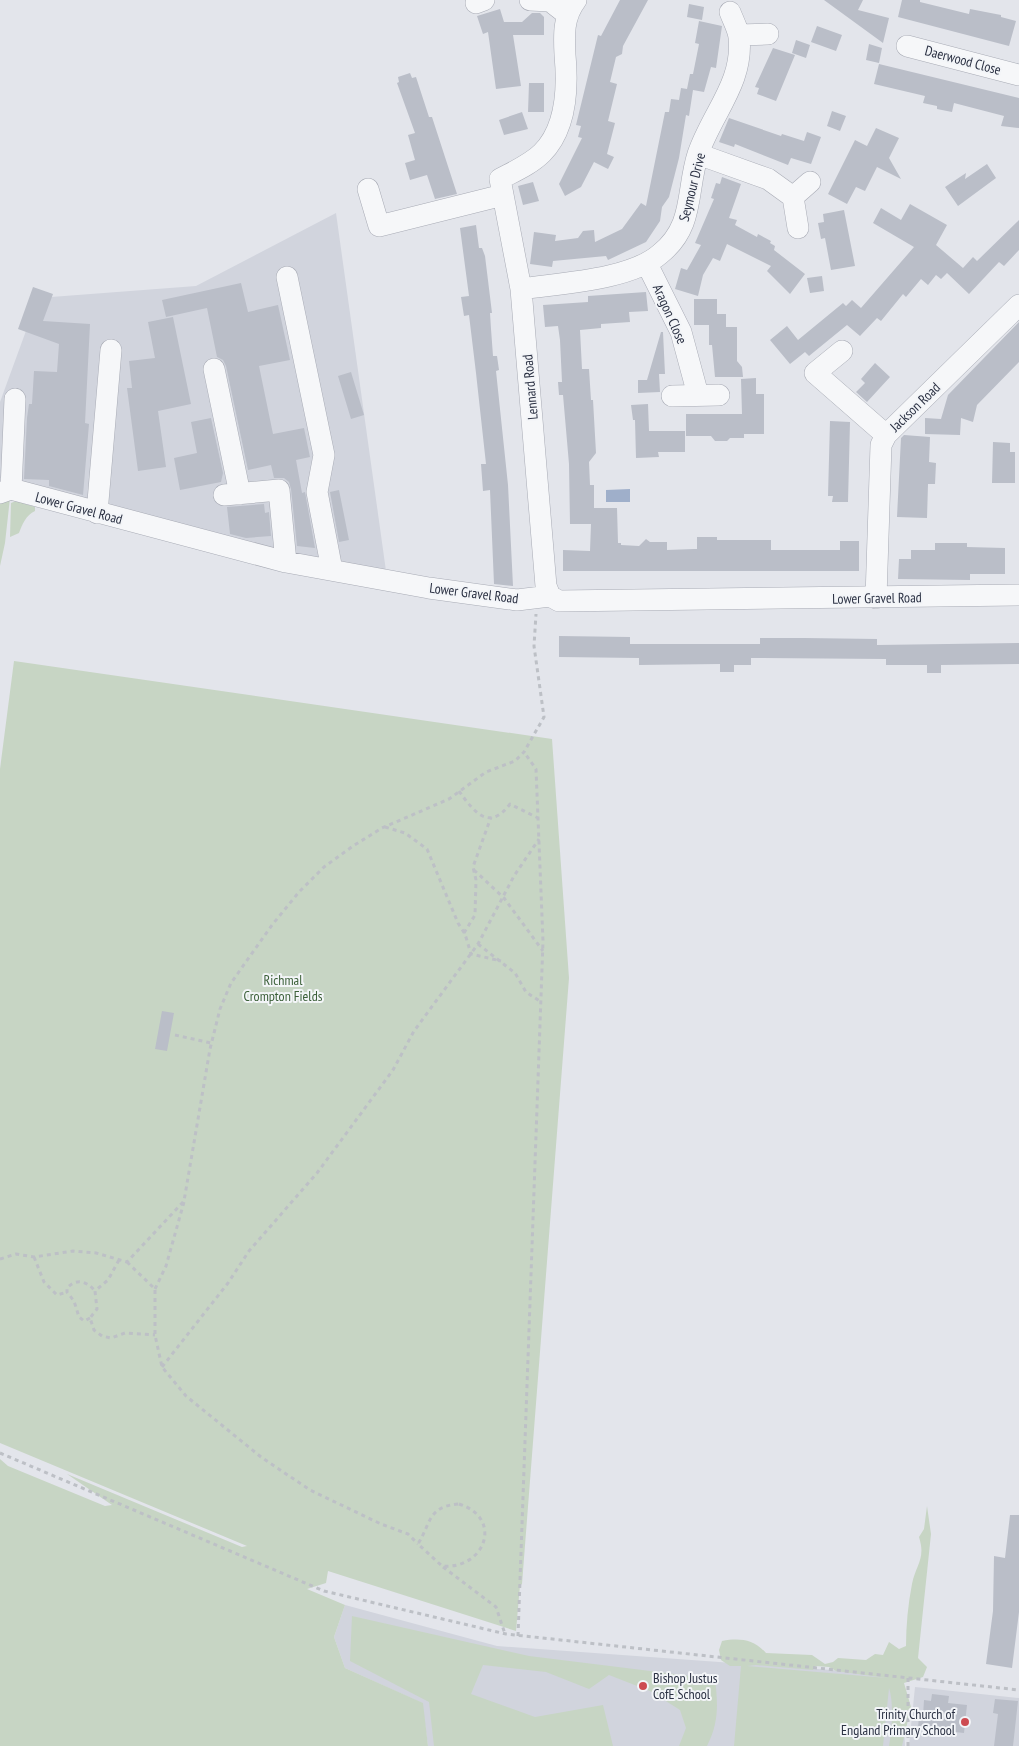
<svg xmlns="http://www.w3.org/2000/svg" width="1019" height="1746" viewBox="0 0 1019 1746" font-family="'PT Sans Narrow',sans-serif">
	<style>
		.built { fill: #d1d4dd }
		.green { fill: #c7d5c4; fill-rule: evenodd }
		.water { fill: #9fafca }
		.building { fill: #babec8 }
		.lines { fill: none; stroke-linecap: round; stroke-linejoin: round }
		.minor-casing { stroke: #a8abb5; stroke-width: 22 }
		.path { stroke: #bdc0c6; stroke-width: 3; stroke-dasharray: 4 4; stroke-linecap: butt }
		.minor { stroke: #f6f7f9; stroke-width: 21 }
		.poi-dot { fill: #cd4b51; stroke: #f3f5f8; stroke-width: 2 }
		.labels { text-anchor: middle; stroke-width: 4; stroke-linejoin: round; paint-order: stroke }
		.street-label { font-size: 14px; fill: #2b3143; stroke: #f3f5f8 }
		.park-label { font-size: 14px; fill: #3b5f38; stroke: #f3f5f8 }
		.poi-label { font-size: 14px; fill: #2b3143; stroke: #f3f5f8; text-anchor: start }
	</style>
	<rect width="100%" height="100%" fill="#e3e5eb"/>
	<!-- built -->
	<path class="built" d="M336,213L386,571L231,544L0,478V402L38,298L196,286Z
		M345,1605L497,1646L901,1675L905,1746H428L422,1703L345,1668L334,1637Z
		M915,1687L1019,1698V1746H909Z"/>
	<!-- green -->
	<path class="green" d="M0,485L11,489L5,543L0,566Z
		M16,501L35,507V511C26,515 22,525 19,533L10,537L11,503Z
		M14,661L552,739L569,978L522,1584L520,1585L516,1631L328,1571L326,1583L307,1589L345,1605L334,1637L345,1668L423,1703L428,1746H0V1459L8,1466L105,1506L112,1505L67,1474L242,1547L247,1546L0,1443V769Z
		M927,1506L931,1534L918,1658L927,1667L923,1677L904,1683L911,1707L902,1746H889C892,1730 894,1703 889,1688L883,1746H734L741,1666H730L721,1660L719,1650L722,1641C740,1638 753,1639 766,1653L812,1655L825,1664L833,1662L838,1658L866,1660L875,1654L883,1655L889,1642L899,1649L906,1646C906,1626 908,1604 912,1584C916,1564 926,1559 919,1537L924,1529ZM756,1665L813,1670L816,1666L829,1667L836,1671L887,1678L747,1666Z
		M352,1616L529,1656L715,1679C718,1704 719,1723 707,1746H679L686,1728L680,1710L650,1691L609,1675L589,1689L546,1672L483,1665L471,1694L535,1717L603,1705L613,1746H434L429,1702L350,1661Z"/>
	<!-- water -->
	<path class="water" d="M630,489V502H606V490Z"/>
	<!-- building -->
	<path class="building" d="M620,0H648L623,46L622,54L616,57L610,82L617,84L608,121L615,123L607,154L614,157L608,169L594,162L581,187L565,196L559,184L582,138L578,137L581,126L576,125L598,35L601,36Z
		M824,0H863L858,10L889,18L883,43Z
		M902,0H920V2L969,14L970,9L1001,15V17L1016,21L1009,46L898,17Z
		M689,4L704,7L702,20L687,17Z
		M500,9L504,22H522L532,13H540L544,17V35H513L521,86L496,89L488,32L483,34L477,16Z
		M699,21L722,26L716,68L711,67L704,92L693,90L689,116L686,115L679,158L669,197L662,207L660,221L646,242L608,260L606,256L553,261L552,267L530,264L534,232L556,235L555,241L578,238L583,231L594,230L595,242L622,229L641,203L646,206L665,112H669L671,99L679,100L681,88L687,89L690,74H693L699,44L695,43Z
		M817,26L842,35L836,51L811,42Z
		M796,40L810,45L806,58L792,53Z
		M869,44L882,48L879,63L866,60Z
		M773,48L795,55L776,101L757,94L759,88L755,87Z
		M879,64L1019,98V128L1001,126L1004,116L954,103L952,112L937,109V106L923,103L925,96L874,84Z
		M410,73L412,78L416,77L429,117H432L457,194L435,199L427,175L410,180L405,163L415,160L408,135L415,133L397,83L399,82L398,77Z
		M529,83H544V112H528Z
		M832,111L846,116L840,131L827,126Z
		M522,112L528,129L504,135L499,120Z
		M729,118L781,136L782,134L804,141L807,132L821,137L811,164L791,158L788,165L735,144L734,147L719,142Z
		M876,128L899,138L889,158L901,179L877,167L865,191L856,187L847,204L828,194L855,140L867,146Z
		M987,164L996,178L958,206L945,187L966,173L965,179Z
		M722,177L741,184L729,218L737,220L735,225L757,237L758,234L771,241L770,243L775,246L774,250L805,274L790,294L767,271L771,266L727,244L720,261L713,258L703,275L698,296L675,289L681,268L687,270L701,245L695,243L714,199L711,198L716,183L720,184Z
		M533,182L539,201L523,205L518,186Z
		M910,204L947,225L936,245L963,268L973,257L977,261L1019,220V250L1004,266L999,262L969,294L947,273L941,279L936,275L928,285L921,279L906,297L903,294L881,321L877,318L860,336L847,325L809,356L805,352L790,364L770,340L787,326L798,340L843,303L846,306L852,300L861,308L914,247L873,223L881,208L901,220Z
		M844,210L855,266L831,270L825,238L821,239L818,223L824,222L823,214Z
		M476,225L479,248H482L485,256L492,313H490L491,329L493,356H497L499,370L496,371L508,485L513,586L494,584L490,490L483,491L481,464H486L476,373L469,315L464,316L461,297L469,296L460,228Z
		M822,276L824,291L810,293L807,278Z
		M241,283L248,312L278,305L290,360L259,366L273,434L304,428L310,457L296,460L302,493L305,492L315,548L297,546L291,489L289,482L284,478H274L271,465L248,470L226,366L223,360L217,357L207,308L166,317L162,300Z
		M33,287L53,294L43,321L90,324L85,423L89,424L83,495L49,486V480L24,479L27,418L29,404H32L34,371L57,372L59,344L18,329Z
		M646,292L648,311L629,312L630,322L601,324V328L580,330L582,369H589L591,400H593L596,453L589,462L590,485H594V508H617L618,543H621V545L639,546L646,539L650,542H667V550L694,549H697V537H717V540H771V550H840V541H859V571H563V550L590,551L591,524H570L569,464L563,395H559L558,382H562L560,340L558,326L545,327L543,305L588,302V296Z
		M694,299H717V314H726V327H737V361L742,367L743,377H715L712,345H709V325H694Z
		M173,317L191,404L158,411L166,467L138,471L127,388H132L129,361L155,358L148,322Z
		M1019,322V362L977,405L973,422L961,418L960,435L925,434V418L941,419L948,395Z
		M661,332H663L665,374H659L660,392L638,393V380H647Z
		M875,363L890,377L867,402L856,392L865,383L861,379Z
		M351,372L364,415L351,419L338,376Z
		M756,378V394H764V434H744V438H730L727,441H715L711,436H686V414H742L741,379Z
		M648,404L649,431H685V452H658L659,457L636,458L635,420H633L631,405Z
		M211,418L223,473L221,482L180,490L174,458L197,453L191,422Z
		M830,421L850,422L848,502H832L833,496H828Z
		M904,435L930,437L929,462L936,463L935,484H928L927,518L897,517L901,438Z
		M993,442L1010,443V452H1015V483H992Z
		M339,490L349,540L339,542L330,492Z
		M264,504L265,513L269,512L271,536L246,538L230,534L227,507Z
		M935,543H967V547L1005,548V574H970V580L898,579L899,559H911V550H935Z
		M559,636L630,637V644H760V638H805L877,639V645L1019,643V664L941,665V673H927V665H886V659L751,658V665H734V672H720V664L639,665V658L559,657Z
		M162,1011L174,1013L167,1051L155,1049Z
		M1010,1515H1019V1612L1012,1668L986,1664L993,1611L994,1556L1005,1558Z
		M932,1694L949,1696L948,1703L967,1705L964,1733L918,1728L919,1716H923L924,1700L931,1701Z
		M995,1699L1018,1701L1013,1746H994L998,1714L993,1713Z"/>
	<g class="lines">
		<!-- minor casing -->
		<g class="minor-casing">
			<path id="minor" d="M530,0L550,1L568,15
				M476,3L484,0
				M739,35L768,34
				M907,46L1019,75
				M698,154L768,179L793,197
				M368,189L379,226L503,195
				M798,228L793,197L810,182
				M647,264L681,332L698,395
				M287,277L324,455L317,492L332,570
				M521,289C561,283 630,280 660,254C695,226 686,191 698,154C712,113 744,82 739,37C738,29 733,20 730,12
				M842,351L815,373L886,435
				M214,369L240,494
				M672,396L719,395
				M11,489L15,399
				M0,493L11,489L286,562L429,588L517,600L550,596L559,601L1019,595
				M224,495L279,490L286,562
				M97,513L111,350
				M550,596L546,586L521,289L500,179C515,171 531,164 542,153C567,128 568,87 565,55C564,35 563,17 576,0
				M876,598L881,445L886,435L1019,305"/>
		</g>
		<!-- path -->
		<path class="path" d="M459,791C474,812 489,832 510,804L538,818
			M385,827L405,833L427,849L458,923L465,934L471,954L501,961
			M474,870L504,898L543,951
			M464,933L475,915L476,880L473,867L491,817
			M478,944L515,973L526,992L541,1002
			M175,1035L211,1043
			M34,1257L44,1282L57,1295L67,1292
			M0,1259L16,1254L34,1257L73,1251L96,1253L127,1262L184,1201L210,1049L220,1009L231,983L272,925L299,892L324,867L353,846L382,828L449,799L486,772L515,761L524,752L544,717L534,646L536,614
			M119,1260L108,1280L95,1291L97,1309L90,1318L94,1330L102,1336L111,1338L125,1333L155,1335
			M127,1262L155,1289V1335L162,1367L186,1396L261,1457L310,1490L381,1524L408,1534L418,1544
			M155,1289L166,1266L184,1202
			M90,1318L84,1321L79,1317L74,1301L67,1292V1288C76,1278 87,1281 95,1291
			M162,1367L228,1283L249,1251L317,1173L393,1070L414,1031L478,944L514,876L539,839
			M0,1453L324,1591L506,1634L1019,1690
			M459,1504C504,1518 485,1570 442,1566L418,1544C431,1523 428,1506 459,1504Z
			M443,1567L496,1607L505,1634
			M518,1636L543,941L536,769L524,752
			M908,1678V1746"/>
		<!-- minor -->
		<use href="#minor" class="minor"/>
	</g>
	<!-- markers -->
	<g class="poi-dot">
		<circle cx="643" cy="1686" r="5"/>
		<circle cx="965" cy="1722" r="5"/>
	</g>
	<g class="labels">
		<!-- street labels -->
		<g class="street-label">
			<text transform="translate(963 60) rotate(15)" y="5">Daerwood Close</text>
			<text transform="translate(692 187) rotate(-76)" y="5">Seymour Drive</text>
			<text transform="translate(670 314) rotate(66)" y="5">Aragon Close</text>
			<text transform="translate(530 387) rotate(-95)" y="5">Lennard Road</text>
			<text transform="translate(915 407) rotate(-44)" y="5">Jackson Road</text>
			<text transform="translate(79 508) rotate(15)" y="5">Lower Gravel Road</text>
			<text transform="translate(474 593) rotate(7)" y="5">Lower Gravel Road</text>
			<text transform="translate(877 598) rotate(-1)" y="5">Lower Gravel Road</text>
		</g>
		<!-- park labels -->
		<g class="park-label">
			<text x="283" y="985">Richmal<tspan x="283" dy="16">Crompton Fields</tspan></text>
		</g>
		<!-- poi labels -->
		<g class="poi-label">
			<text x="653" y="1683">Bishop Justus<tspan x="653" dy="16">CofE School</tspan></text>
			<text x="955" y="1719" text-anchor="end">Trinity Church of<tspan x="955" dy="16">England Primary School</tspan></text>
		</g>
	</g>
</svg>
